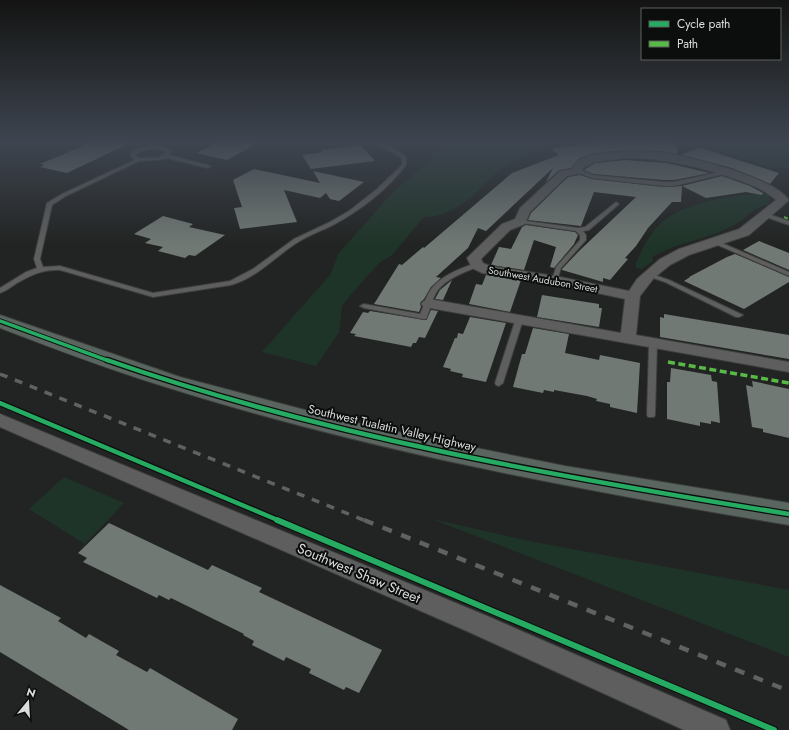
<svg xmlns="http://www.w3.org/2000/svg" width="789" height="730" viewBox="0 0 789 730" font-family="Jost,sans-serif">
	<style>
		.green { fill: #1f3428 }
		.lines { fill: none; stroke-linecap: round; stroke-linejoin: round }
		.stream { fill: #3f6250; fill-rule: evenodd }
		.building { fill: #717974 }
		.lane-casing { stroke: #3d3f3d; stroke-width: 2 }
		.street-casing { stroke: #3d3f3d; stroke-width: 2 }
		.primary-casing { stroke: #3d3f3d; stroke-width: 2 }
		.lane { fill: #5d5e5d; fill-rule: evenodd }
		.street { fill: #5d5e5d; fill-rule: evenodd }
		.primary { fill: #5a655f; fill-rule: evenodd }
		.rail-far1 { stroke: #606261; stroke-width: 3.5; stroke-dasharray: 8 8; stroke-linecap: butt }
		.rail { stroke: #606261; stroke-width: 4.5; stroke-dasharray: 10 10; stroke-linecap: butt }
		.quiet-far1 { stroke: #58b947; stroke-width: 2; stroke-dasharray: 4 2; stroke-linecap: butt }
		.quiet { stroke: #58b947; stroke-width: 3.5; stroke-dasharray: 7 3.5; stroke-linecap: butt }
		.cycleway-far2-casing { stroke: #0c0e0d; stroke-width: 5.5 }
		.cycleway-far1-casing { stroke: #0c0e0d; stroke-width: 7 }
		.cycleway-casing { stroke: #0c0e0d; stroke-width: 8 }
		.cycleway-far2 { stroke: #26ab63; stroke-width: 3.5 }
		.cycleway-far1 { stroke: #26ab63; stroke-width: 4.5 }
		.cycleway { stroke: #26ab63; stroke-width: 6 }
		.labels { text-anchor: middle; stroke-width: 4; stroke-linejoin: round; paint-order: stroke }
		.far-street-label { font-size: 10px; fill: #dadddb; stroke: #0c0e0d }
		.street-label { font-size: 12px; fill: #dadddb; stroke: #0c0e0d }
		.near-street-label { font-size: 14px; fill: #dadddb; stroke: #0c0e0d }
	</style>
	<rect width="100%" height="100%" fill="#222423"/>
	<!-- green -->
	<path class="green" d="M443,143H559C536,148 513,157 496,173C475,193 455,217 424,217L392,255L379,263L348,298L342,306L339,332L316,366L262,352L330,275L339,253L393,192L431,159Z
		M696,143H789V168H772Z
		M768,193L770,197V203L767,205C755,206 746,218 736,224C710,239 678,242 652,257L653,261L642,269L636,268V263C642,249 648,237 658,226C682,201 734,195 768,193Z
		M64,477L124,503L85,544L29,509Z
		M432,519L524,540L789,590V657Z"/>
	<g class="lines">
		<!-- stream -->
		<path class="stream" d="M754,143H786L784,144L768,145Z"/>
	</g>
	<!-- building -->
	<path class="building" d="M90,143H130L67,173L40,167L45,165L40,164Z
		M216,143H258L227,160L196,153Z
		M591,143H675V145H677V154L661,151L635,150L595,153L580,158L571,168L559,170L546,182L553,168L486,231L478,228L468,248L436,277L441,278L431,287L424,299L420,303L421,307L419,312L374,304L399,264L402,265L423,247L424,248L512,173L559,155L551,149Z
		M361,145L375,161L311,169L302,155L323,152L321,150Z
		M698,148L704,149L779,173L770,184L732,168L681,155Z
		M625,160L667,163L710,173L674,180H664L593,174L584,170L595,163Z
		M254,169L320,183L313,171L364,182L339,201L330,199L326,193L320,198L284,190L297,222L240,229L234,208L242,207L233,180Z
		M580,175L592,179L664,187L682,186L681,202H672L648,228L636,246L625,258L628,259L610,280L603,278V282L562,270V269L579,251L636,197L594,192L581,226L528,220L531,213L568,177Z
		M722,176L750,186L763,193L762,195L746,192L706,198L682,186Z
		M163,216L193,224L189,227L225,235L195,256L189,255L185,258L158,251L163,247L145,243L151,239L134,234Z
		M526,225L575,232L578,235L574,244L554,268L550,267L556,247L534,240L524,270L491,265L499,247L511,249L522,227Z
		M759,241L789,253V270L743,250Z
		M735,254L789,277V282L744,309L684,281L690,277H689L727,257Z
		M486,275L521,280L510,312L469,304L476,284L482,285Z
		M452,280L443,300L435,299L440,290Z
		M542,295L599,304V308H602L599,327L537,317Z
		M431,310L438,311L425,338L419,337L416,343H413L411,347L354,336L356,334L350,333L363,312L368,313L370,311L426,320Z
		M664,314L789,335V359L660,337V317L664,318Z
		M470,317L506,323L486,382L462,377L463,374L450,371L451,369L443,367L455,338H457L458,333L463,334Z
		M533,328L569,334L565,353L599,360L600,355L640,363L637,413L610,407V404L596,401L597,399L587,396L554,390V392L544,390L543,393L513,387L522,354H525Z
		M671,368L711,375L712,381L717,382L720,423L711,421V424L700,422V426L667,419V382H670Z
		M752,381L789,389V438L763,432V429L752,427L746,385L753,387Z
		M109,523L208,570L212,565L262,588L259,592L382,650L359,693L346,687L344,690L309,673L311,669L286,657L284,661L252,645L254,641L243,635L244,634L171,598L169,600L159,595L157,598L83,562L87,558L78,553Z
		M0,585L61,618L58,621L86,638L89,634L119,651L116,655L147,672L150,668L238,719L232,730H129L0,652Z"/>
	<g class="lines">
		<!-- lane casing -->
		<g class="lane-casing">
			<path id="lane" d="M373,143C384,143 399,150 406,158V165C387,190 361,210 333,225C321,231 307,236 295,244C274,258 256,278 231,285L153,297L60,270C43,269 31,275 17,283C11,287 6,291 0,293V288L26,272L37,268L34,259L47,203L62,194L135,160L130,155C139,145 159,142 171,151V152L169,155L211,166L208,168L166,158L159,160L139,161L66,196L52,205L40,259L43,267L60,266L153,293L230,281L253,269L294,239L328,223L349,211L377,189L402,165V158L397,155ZM150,149H160L166,152L158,158H139L135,155L141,151Z
				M578,169L593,175L664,182H674L725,171L728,173L674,186H664L592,178L576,172L575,171Z
				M616,202L619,204L618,205L589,230L583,231L586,235V240L561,268L557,281H553L552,280L556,267L580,240V235L576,231L521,223L519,222V220L578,228L585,227Z
				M765,213L789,221V225L763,216V214Z
				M715,240L789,272V276L713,243L712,242Z
				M477,263L479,264V266C464,273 443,279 435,295C431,302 430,311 426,319H423L364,308L360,306L364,304L420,314C423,308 425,300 428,294C437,277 460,268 477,263Z
				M649,273L669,280L743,315L739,317H736L665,282L647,276V274Z
				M516,318H519L523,320L503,383L499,386L496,385L495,383Z
				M650,342H653L657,344L655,415L654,417H648L647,415L649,344Z"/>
		</g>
		<!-- street casing -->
		<g class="street-casing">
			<path id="street" d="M625,151C639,151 652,151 666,153C694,158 773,177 789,200L787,202L749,235L689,255L670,265L654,278L640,296L636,335L789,362V372L424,307L421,304L424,301L429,299L621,333L625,299L555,284L482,273L472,268L467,258L502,224L515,219L520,208L560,171L572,169C579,152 610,153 625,151ZM625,158C664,158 698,166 735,179C749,184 764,189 776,200L739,229L679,249L660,259L637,279L629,291L555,276L490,266L483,263L481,259L510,230L525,224L530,212L567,176L582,173L583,168L595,162Z
				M0,414L487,616L726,720L730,730H684L469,632L0,427Z"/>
		</g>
		<!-- primary casing -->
		<g class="primary-casing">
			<path id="primary" d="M0,315L180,377L343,420L417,436L565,466L789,503V525C579,490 369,451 166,387C110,370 55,349 0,328Z"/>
		</g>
		<!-- lane -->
		<use href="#lane" class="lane"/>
		<!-- street -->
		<use href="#street" class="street"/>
		<!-- primary -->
		<use href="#primary" class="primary"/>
		<!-- rail-far1 -->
		<path class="rail-far1" d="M0,374L366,521"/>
		<!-- rail -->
		<path class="rail" d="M364,520L789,691"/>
		<!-- quiet-far1 -->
		<path class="quiet-far1" d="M784,217L789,219"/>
		<!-- quiet -->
		<path class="quiet" d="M668,362L789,383"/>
		<!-- cycleway-far2 casing -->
		<g class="cycleway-far2-casing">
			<path id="cycleway-far2" d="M0,321L109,361"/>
		</g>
		<!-- cycleway-far1 casing -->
		<g class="cycleway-far1-casing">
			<path id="cycleway-far1" d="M107,360C327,437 559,477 789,514
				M0,403L280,521"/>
		</g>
		<!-- cycleway casing -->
		<g class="cycleway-casing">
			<path id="cycleway" d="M277,520L774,730"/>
		</g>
		<!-- cycleway-far2 -->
		<use href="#cycleway-far2" class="cycleway-far2"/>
		<!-- cycleway-far1 -->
		<use href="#cycleway-far1" class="cycleway-far1"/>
		<!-- cycleway -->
		<use href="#cycleway" class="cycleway"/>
	</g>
	<!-- sky -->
	<linearGradient id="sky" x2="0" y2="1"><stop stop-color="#131413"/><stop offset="0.58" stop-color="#3e4550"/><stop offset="1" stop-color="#3e4550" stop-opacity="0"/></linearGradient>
	<rect width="789" height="245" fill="url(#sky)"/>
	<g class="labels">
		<!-- far-street labels -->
		<g class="far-street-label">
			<text transform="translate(543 279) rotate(10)" y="4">Southwest Audubon Street</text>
		</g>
		<!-- street labels -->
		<g class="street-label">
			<text transform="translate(392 428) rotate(13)" y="4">Southwest Tualatin Valley Highway</text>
		</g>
		<!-- near-street labels -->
		<g class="near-street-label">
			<text transform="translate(359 573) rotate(23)" y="5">Southwest Shaw Street</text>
		</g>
	</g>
	<!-- legend -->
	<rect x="641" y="8" width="140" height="52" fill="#0c0e0d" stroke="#5e615f"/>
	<rect x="649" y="21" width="20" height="6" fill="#26ab63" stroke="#5e615f"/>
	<text x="677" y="28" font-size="12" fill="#dadddb">Cycle path</text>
	<rect x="649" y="41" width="20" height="6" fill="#58b947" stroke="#5e615f"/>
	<text x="677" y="48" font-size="12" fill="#dadddb">Path</text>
	<!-- north arrow -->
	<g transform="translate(28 702) rotate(18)" stroke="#0c0e0d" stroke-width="3" paint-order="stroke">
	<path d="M0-3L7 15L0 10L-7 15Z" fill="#dadddb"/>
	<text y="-6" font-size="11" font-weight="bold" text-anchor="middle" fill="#dadddb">N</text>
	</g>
</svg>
